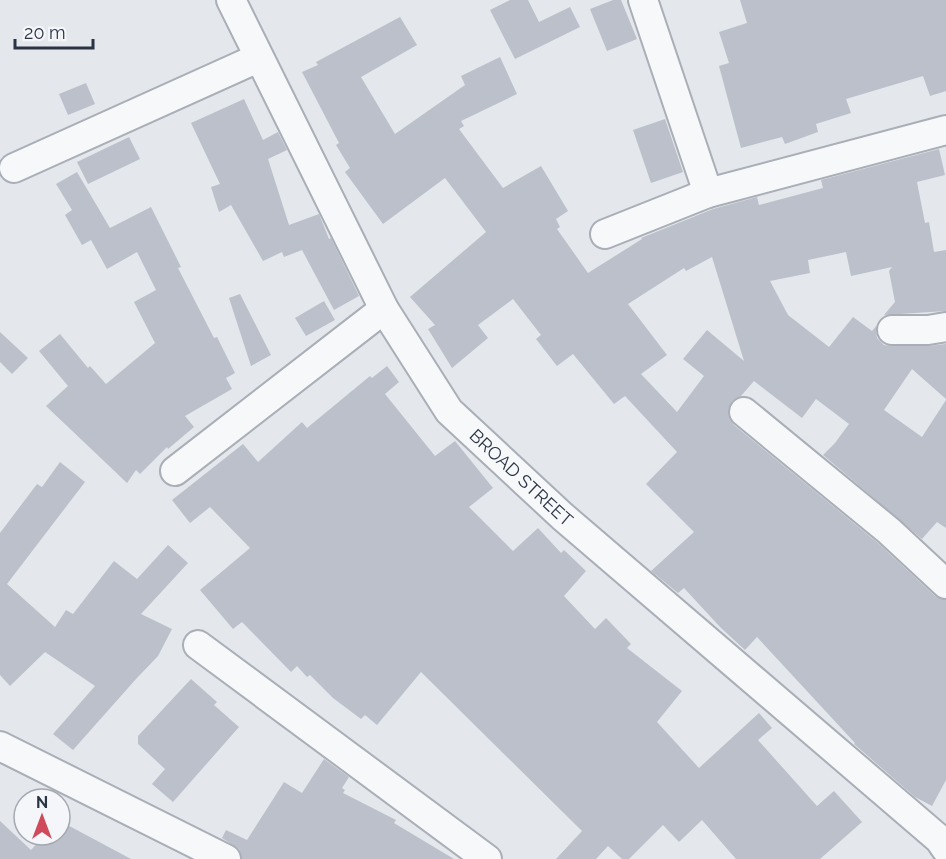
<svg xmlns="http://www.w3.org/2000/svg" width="946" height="859" viewBox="0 0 946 859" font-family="Raleway,sans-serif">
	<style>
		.building { fill: #bbc0ca; fill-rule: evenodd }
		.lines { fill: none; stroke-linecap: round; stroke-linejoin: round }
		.street-casing { stroke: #a9aeb7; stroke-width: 32 }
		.street { stroke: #f7f8fa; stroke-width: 28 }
		.labels { text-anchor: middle; stroke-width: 4.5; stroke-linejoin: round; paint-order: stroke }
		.street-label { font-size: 18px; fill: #2b3445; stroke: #f4f6f9 }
	</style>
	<rect width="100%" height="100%" fill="#e4e7ec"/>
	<!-- building -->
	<path class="building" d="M510,0H528L539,22L570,7L580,27L515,59L490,10Z
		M613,0H621L637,39L607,51L590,9Z
		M740,0H946V91L930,96L923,76L846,99L851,113L816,124L818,132L785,144L782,137L741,148L719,66L729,63L719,32L747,23Z
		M400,17L417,45L361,77L395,134L465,85L461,76L500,57L517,94L461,121L464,126L459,129L503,188L541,166L568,211L556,219L560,227L557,229L588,273L642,239L641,238L713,209L757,197L759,205L823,188L821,180L939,149L945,175L917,182L925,223L929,222L934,252L946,250V311L884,315L895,302L889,271L892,267L851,276L846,252L808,260L810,273L770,281L788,315L829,347L853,317L872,331L877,325L876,331L877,338L884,345L892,346H928L946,344V399L912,369L884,410L922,437L946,400V528L937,522L922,539L823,455L835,443L849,424L816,399L802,418L754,381L741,396L732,401L728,410L729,418L734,425L878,543L935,596L946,600V780L932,806L915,797L854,744L855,743L757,637L745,650L721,628L684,588L678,593L651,571L694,532L646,484L677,452L625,396L614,404L573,354L557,366L536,339L541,335L513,299L478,325L488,338L452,368L428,329L435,325L410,297L486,232L445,178L383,224L345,172L350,168L336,145L339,143L302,72L318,65L316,62ZM712,257L744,361L707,330L683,359L704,376L677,412L641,374L667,355L628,304L684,268L686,271Z
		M86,83L95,104L68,115L59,94Z
		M244,99L263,140L278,132L287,150L268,159L289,225L319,214L329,239L331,238L359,296L334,310L302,250L284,257L282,252L263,261L231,205L219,212L211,187L220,184L191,123Z
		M665,119L683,172L651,183L633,130Z
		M129,137L140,159L88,184L77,162Z
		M77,172L110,228L151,207L181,267L178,268L214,338L217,337L235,373L226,378L232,389L185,416L194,427L168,449L167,447L140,474L136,470L127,483L46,406L68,386L39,351L60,334L88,368L90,366L106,384L155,343L134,302L156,290L137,252L107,269L91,240L82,245L65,215L72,210L56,184Z
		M240,294L271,355L251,366L229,298Z
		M324,301L335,320L306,336L295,318Z
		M0,332L28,358L12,374L0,362Z
		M387,366L399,382L385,394L435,456L455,441L493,488L469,507L513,551L538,528L561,553L564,550L586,571L564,596L595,629L606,618L631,644L627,648L682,691L657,722L699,768L759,713L772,728L758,740L817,806L834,791L862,822L820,859H736L702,820L679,842L663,825L629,859H622L608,846L596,859H556L582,831L421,672L377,725L365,715L361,719L333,698L310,675L307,677L297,666L291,672L242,622L233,629L200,590L250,548L210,507L190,523L172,500L243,444L258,462L302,422L307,428L370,376L372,378Z
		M60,462L85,482L7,584L55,627L66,610L73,614L114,561L137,579L168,545L188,563L141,614L172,629L158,656L136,679L73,750L53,734L95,686L45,652L10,686L0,675V533L37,484L42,487Z
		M191,679L217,702L214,705L239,727L173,802L152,784L165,769L138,744V736Z
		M324,759L349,777L342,788L345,790L343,793L396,820L394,823L454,859H242L239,849L222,838L226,830L247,840L284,782L302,793Z
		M0,821L31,850L45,835H60V821L131,859H0Z"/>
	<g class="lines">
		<!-- street casing -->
		<g class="street-casing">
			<g id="street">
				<path id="s1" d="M231,0L384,309L449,411L562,516L939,839L946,849"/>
				<path d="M643,0L708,193"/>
				<path d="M14,168L258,58"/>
				<path d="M605,234L708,193L946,130"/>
				<path d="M892,330H928L946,327"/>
				<path d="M744,412L889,531L946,584"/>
				<path d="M175,471L384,309"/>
				<path d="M198,645L487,859"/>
				<path d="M0,746L226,859"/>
			</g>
		</g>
		<!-- street -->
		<use href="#street" class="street"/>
	</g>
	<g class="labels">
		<!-- street labels -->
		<g class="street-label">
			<text dy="6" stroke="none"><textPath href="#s1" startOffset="564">BROAD STREET</textPath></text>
		</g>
	</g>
	<!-- north arrow -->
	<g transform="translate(42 817)"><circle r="28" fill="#f4f6f9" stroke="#a4a8b1" stroke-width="1.5"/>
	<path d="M0-4.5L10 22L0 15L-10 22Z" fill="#cf4b5c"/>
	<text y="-9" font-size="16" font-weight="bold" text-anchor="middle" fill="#2b3445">N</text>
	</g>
	<!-- scale -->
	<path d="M15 39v9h78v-9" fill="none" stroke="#2b3445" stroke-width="3"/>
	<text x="24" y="39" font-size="18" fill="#2b3445" stroke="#f4f6f9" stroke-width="4.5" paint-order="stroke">20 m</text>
</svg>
